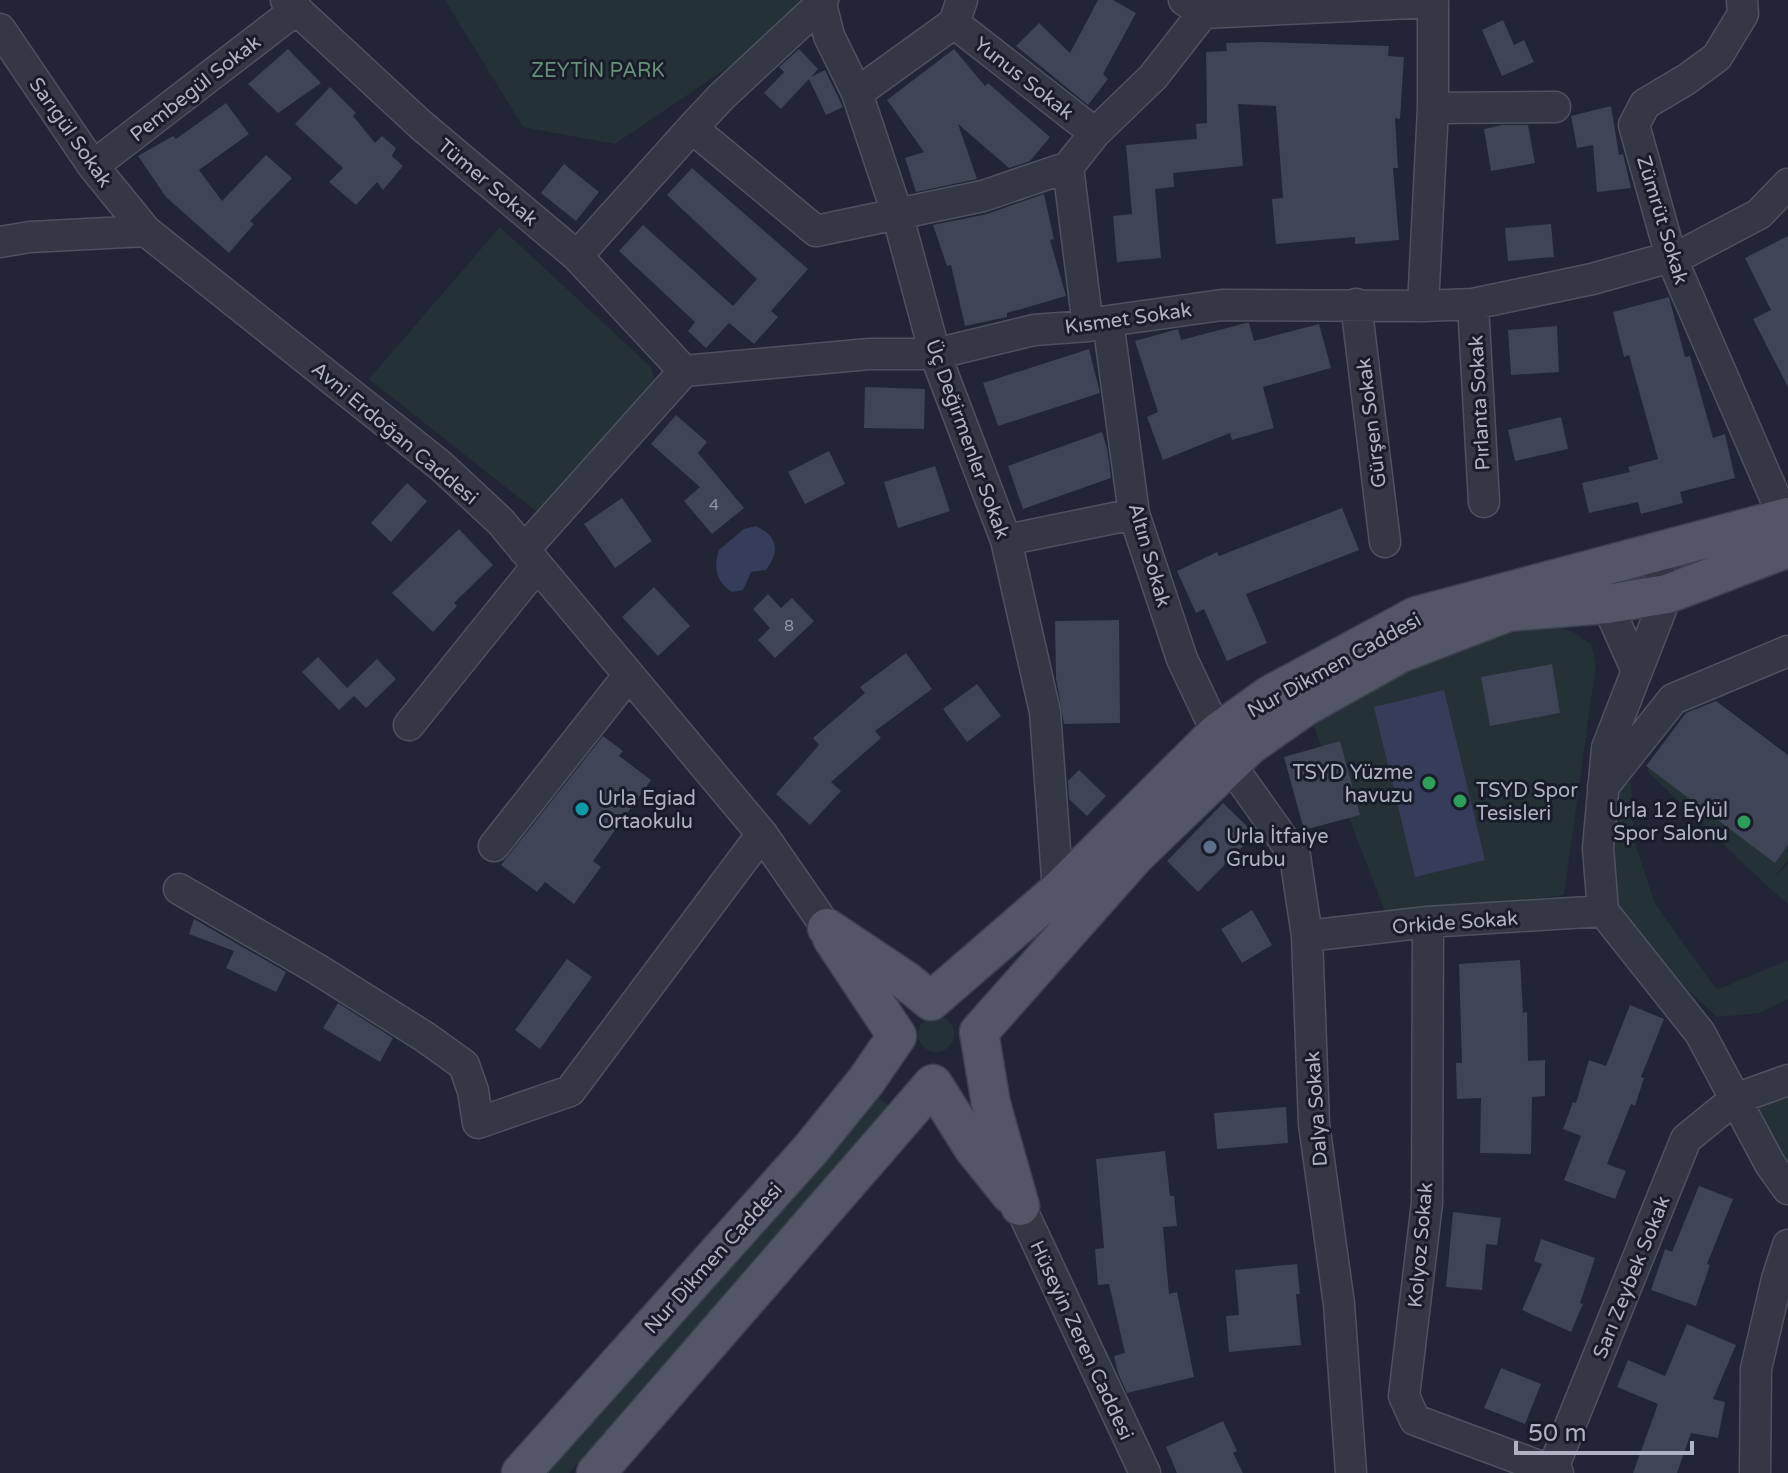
<svg xmlns="http://www.w3.org/2000/svg" width="1788" height="1473" viewBox="0 0 1788 1473" font-family="'Varela Round',sans-serif">
	<style>
		.green { fill: #243237 }
		.water { fill: #353d5b }
		.building { fill: #3f4456 }
		.lines { fill: none; stroke-linecap: round; stroke-linejoin: round }
		.minor-casing { stroke: #4e5260; stroke-width: 33 }
		.major-casing { stroke: #3d414f; stroke-width: 41 }
		.minor { stroke: #343845; stroke-width: 30 }
		.major { stroke: #525666; stroke-width: 38 }
		.leisure-dot { fill: #2e9e5b; stroke: #191d2a; stroke-width: 3 }
		.culture-dot { fill: #0f9aa8; stroke: #191d2a; stroke-width: 3 }
		.service-dot { fill: #5c6f8a; stroke: #191d2a; stroke-width: 3 }
		.labels { text-anchor: middle; stroke-width: 6; stroke-linejoin: round; paint-order: stroke }
		.number-label { font-size: 16px; fill: #9296a7 }
		.park-label { font-size: 20px; fill: #679179; stroke: #191d2a }
		.street-label { font-size: 20px; fill: #aeb2c2; stroke: #191d2a }
		.poi-label { font-size: 20px; fill: #aeb2c2; stroke: #191d2a; text-anchor: start }
	</style>
	<rect width="100%" height="100%" fill="#212535"/>
	<!-- green -->
	<path class="green" d="M445,0H817L821,4L615,144L523,127Z
		M500,227L651,367L657,389L541,515L369,379Z
		M1508,612L1573,632L1591,644L1596,664L1564,895L1387,917L1306,706Z
		M1693,707L1788,784V860L1774,877L1788,864V904L1767,886L1647,771Z
		M1631,782L1634,840L1655,904L1717,990L1788,960V999L1759,1013L1717,1017L1603,911L1602,789Z
		M918 1034a18 18 0 1 1 36 0a18 18 0 1 1-36 0Z
		M1788,1080V1189L1735,1099Z
		M873,1093L892,1108L569,1473H536Z"/>
	<!-- water -->
	<path class="water" d="M756,526C778,536 780,552 766,570L751,572L743,590L732,592C716,582 713,567 719,550L744,529Z
		M1444,690L1485,860L1415,877L1374,707Z"/>
	<!-- building -->
	<path class="building" d="M1098,0H1113L1136,13L1103,74L1108,79L1088,105L1016,46L1039,23L1070,53Z
		M1503,20L1514,45L1524,40L1534,62L1502,76L1482,30Z
		M1260,42L1389,46L1388,56L1404,57L1400,119L1395,118L1398,168H1393L1399,240L1355,244V237L1276,244L1272,199L1283,198L1276,106L1238,104L1243,166L1173,173L1174,187L1155,189L1161,258L1117,262L1113,216L1132,214L1126,145L1197,139L1196,124L1207,123L1206,52L1227,51L1226,43Z
		M288,49L321,83L278,113L248,84Z
		M799,49L818,69L811,77L825,70L843,107L826,115L809,79L781,109L764,93L784,72L779,67Z
		M954,49L985,86L988,83L1050,137L1030,161L1009,168L958,124L977,179L916,192L905,158L924,152L887,100Z
		M330,87L356,113L353,116L375,143L382,136L396,148L392,156L403,166L383,190L377,182L356,205L329,182L343,168L295,124Z
		M226,103L249,134L199,170L222,201L266,155L292,178L250,221L254,224L229,253L166,197L138,156L173,136L176,139Z
		M1611,106L1619,155L1623,154L1631,188L1597,192L1593,145L1577,148L1571,116Z
		M1502,125H1528L1535,163L1491,171L1484,129Z
		M564,164L599,192L576,221L541,193Z
		M692,168L808,269L771,311L778,317L754,344L729,323L706,348L688,331L695,322L619,251L643,225L733,306L757,279L667,195Z
		M1044,194L1054,239L1050,240L1066,296L1007,313V317L965,326L951,265L947,266L933,225L987,214Z
		M1551,224L1554,257L1508,261L1505,228Z
		M1788,236V387L1753,319L1771,310L1745,258Z
		M1669,297L1685,357L1690,356L1713,438L1725,434L1735,478L1680,492L1683,503L1641,514L1638,502L1589,513L1582,483L1630,472L1628,467L1658,459L1629,355L1624,357L1613,312Z
		M1246,323H1249L1254,341L1319,324L1331,368L1263,387L1274,428L1232,440L1230,433L1163,460L1147,417L1158,412L1135,341L1178,329L1181,340Z
		M1557,326L1559,372L1511,375L1508,330Z
		M1089,349L1100,393L998,426L983,383Z
		M865,387L925,389L924,429L864,428Z
		M676,415L707,442L698,453L744,508L712,534L684,501L700,487L651,444Z
		M1561,417L1568,449L1515,461L1508,430Z
		M1102,432L1107,448L1111,478L1023,509L1008,466Z
		M829,451L845,484L805,504L788,472Z
		M935,466L950,511L898,528L884,482Z
		M407,483L427,501L391,542L371,523Z
		M622,498L652,541L615,568L584,524Z
		M1342,508L1359,550L1246,594L1267,643L1227,661L1204,609L1196,613L1177,571L1217,552L1219,556Z
		M459,529L493,565L454,603L457,606L433,632L392,593Z
		M654,587L690,626L658,656L622,617Z
		M768,594L781,608L792,598L814,621L775,658L758,640L770,628L753,609Z
		M1119,620L1120,723L1064,724L1056,678L1055,621Z
		M906,653L932,689L875,731L881,738L831,782L841,791L810,825L776,794L819,745L813,738L865,693L860,687Z
		M318,657L347,688L377,659L396,679L366,708L354,696L339,710L302,672Z
		M1552,664L1560,713L1490,726L1481,677Z
		M977,684L1001,716L967,742L943,709Z
		M1716,701L1788,755V845L1775,863L1646,766L1686,713Z
		M603,736L623,751L619,756L651,780L593,861L601,867L574,904L545,882L537,892L501,865Z
		M1340,741L1360,815L1304,830L1284,757Z
		M1079,770L1106,796L1087,816L1069,799L1068,781Z
		M1223,803L1255,834L1198,892L1167,861Z
		M1252,910L1272,945L1242,963L1221,929Z
		M194,919L286,972L276,992L226,968L234,951L189,934Z
		M567,959L592,977L540,1049L515,1030Z
		M1520,960L1523,1013L1527,1012L1528,1061L1545,1060V1096L1532,1097L1531,1154L1480,1153L1481,1098L1457,1099L1456,1063H1462L1459,964Z
		M338,1003L393,1038L380,1062L323,1028Z
		M1630,1005L1664,1019L1641,1077L1644,1078L1635,1106L1631,1104L1607,1164L1626,1171L1615,1199L1564,1180L1581,1136L1563,1129L1573,1102L1576,1103L1589,1060L1606,1066Z
		M1286,1107L1288,1143L1217,1149L1214,1113Z
		M1165,1151L1170,1196H1174L1177,1226L1163,1227L1169,1294L1177,1292L1194,1377L1127,1393L1118,1373L1114,1356L1125,1353L1109,1284L1098,1285L1095,1249L1104,1248L1096,1159Z
		M1699,1186L1733,1199L1707,1264L1710,1265L1696,1306L1651,1290L1665,1249L1672,1252Z
		M1453,1212L1501,1218L1497,1245L1486,1244L1482,1290L1446,1287Z
		M1541,1239L1595,1258L1580,1303L1583,1304L1571,1332L1522,1310L1542,1264L1534,1261Z
		M1297,1264L1300,1294H1296L1301,1345L1229,1352L1226,1316L1239,1315L1235,1270Z
		M1687,1324L1736,1345L1713,1399L1725,1402L1718,1438L1691,1433L1677,1473H1633L1658,1404L1617,1387L1628,1360L1665,1376Z
		M1501,1368L1541,1384L1525,1424L1484,1408Z
		M1223,1421L1237,1451L1233,1453L1243,1473H1177L1166,1447Z"/>
	<g class="lines">
		<!-- minor casing -->
		<g class="minor-casing">
			<path id="minor" d="M286,0L421,125L577,256L684,371
				M823,0L821,4L829,36L857,93L897,213L935,354L1006,540L1045,712L1058,891
				M1184,0L1203,13L1433,2V108L1423,306
				M1742,0L1743,14L1717,57L1687,79L1645,104L1634,125L1671,257L1784,518
				M954,23L1095,133
				M0,29L93,166L146,231
				M857,93L954,23L962,0
				M1433,108L1555,107
				M692,128L722,96L821,4
				M93,166L297,9
				M1068,167L1095,133L1153,77L1203,13
				M1068,167L1088,326
				M0,242L30,237L146,231L441,466L501,522L762,834L827,928
				M577,256L692,128L816,231L983,196L1068,167
				M1356,304L1385,542
				M1473,304L1484,502
				M1108,321L1134,514L1182,659L1217,733
				M1006,540L1134,514
				M524,550L684,371L869,354H935L1034,330L1088,326L1108,321L1222,305L1423,306L1473,304L1592,279L1685,253L1759,214L1788,184
				M1652,553L1667,594L1607,748L1598,848L1603,911L1700,1033L1770,1164L1788,1189
				M1603,585L1607,604L1636,669
				M409,725L537,566
				M1230,764L1295,856L1307,936L1314,1124L1339,1304L1351,1473
				M1603,787L1673,699L1788,651
				M494,846L629,675
				M179,889L317,969L425,1037L464,1065L473,1091L478,1123L570,1091L762,834
				M1428,922L1427,1203L1404,1396L1415,1420L1558,1473
				M1307,936L1428,922L1603,911
				M1020,1206L1145,1473
				M1551,1473L1686,1139L1735,1099L1788,1080
				M1755,1473L1756,1369L1777,1279L1788,1245"/>
		</g>
		<!-- major casing -->
		<g class="major-casing">
			<path id="major" d="M827,928L905,980L931,1001L1058,891L1217,733L1270,695L1416,616L1788,517
				M1020,1206L991,1104L979,1032L1136,855L1250,745L1306,706L1401,653L1508,612L1607,604L1667,594L1788,548
				M521,1473L811,1149L866,1081L897,1036L832,938
				M596,1473L933,1084L974,1149L1010,1194"/>
		</g>
		<!-- minor -->
		<use href="#minor" class="minor"/>
		<!-- major -->
		<use href="#major" class="major"/>
	</g>
	<!-- markers -->
	<g class="leisure-dot">
		<circle cx="1429" cy="783" r="8"/>
		<circle cx="1460" cy="801" r="8"/>
		<circle cx="1744" cy="822" r="8"/>
	</g>
	<circle class="culture-dot" cx="582" cy="809" r="8"/>
	<circle class="service-dot" cx="1210" cy="847" r="8"/>
	<g class="labels">
		<!-- number labels -->
		<g class="number-label">
			<text x="714" y="510">4</text>
			<text x="789" y="631">8</text>
		</g>
		<!-- park labels -->
		<g class="park-label">
			<text x="598" y="77">ZEYTİN PARK</text>
		</g>
		<!-- street labels -->
		<g class="street-label">
			<text transform="translate(1024 78) rotate(38)" y="7">Yunus Sokak</text>
			<text transform="translate(195 88) rotate(-38)" y="7">Pembegül Sokak</text>
			<text transform="translate(71 132) rotate(55)" y="7">Sarıgül Sokak</text>
			<text transform="translate(488 182) rotate(40)" y="7">Tümer Sokak</text>
			<text transform="translate(1663 220) rotate(73)" y="7">Zümrüt Sokak</text>
			<text transform="translate(1128 318) rotate(-8)" y="7">Kısmet Sokak</text>
			<text transform="translate(1479 403) rotate(-93)" y="7">Pırlanta Sokak</text>
			<text transform="translate(1371 423) rotate(-97)" y="7">Gürşen Sokak</text>
			<text transform="translate(395 433) rotate(40)" y="7">Avni Erdoğan Caddesi</text>
			<text transform="translate(968 439) rotate(70)" y="7">Üç Değirmenler Sokak</text>
			<text transform="translate(1150 555) rotate(74)" y="7">Altın Sokak</text>
			<text transform="translate(1334 665) rotate(-29)" y="7">Nur Dikmen Caddesi</text>
			<text transform="translate(1455 922) rotate(-4)" y="7">Orkide Sokak</text>
			<text transform="translate(1316 1109) rotate(-94)" y="7">Dalya Sokak</text>
			<text transform="translate(1420 1245) rotate(-85)" y="7">Kolyoz Sokak</text>
			<text transform="translate(713 1258) rotate(-48)" y="7">Nur Dikmen Caddesi</text>
			<text transform="translate(1631 1277) rotate(-68)" y="7">Sarı Zeybek Sokak</text>
			<text transform="translate(1082 1340) rotate(65)" y="7">Hüseyin Zeren Caddesi</text>
		</g>
		<!-- poi labels -->
		<g class="poi-label">
			<text x="1413" y="779" text-anchor="end">TSYD Yüzme<tspan x="1413" dy="23">havuzu</tspan></text>
			<text x="1476" y="797">TSYD Spor<tspan x="1476" dy="23">Tesisleri</tspan></text>
			<text x="598" y="805">Urla Egiad<tspan x="598" dy="23">Ortaokulu</tspan></text>
			<text x="1728" y="817" text-anchor="end">Urla 12 Eylül<tspan x="1728" dy="23">Spor Salonu</tspan></text>
			<text x="1226" y="843">Urla İtfaiye<tspan x="1226" dy="23">Grubu</tspan></text>
		</g>
	</g>
	<!-- scale -->
	<path d="M1516 1441v12h176v-12" fill="none" stroke="#aeb2c2" stroke-width="4"/>
	<text x="1528" y="1441" font-size="24" fill="#aeb2c2" stroke="#191d2a" stroke-width="6" paint-order="stroke">50 m</text>
</svg>
